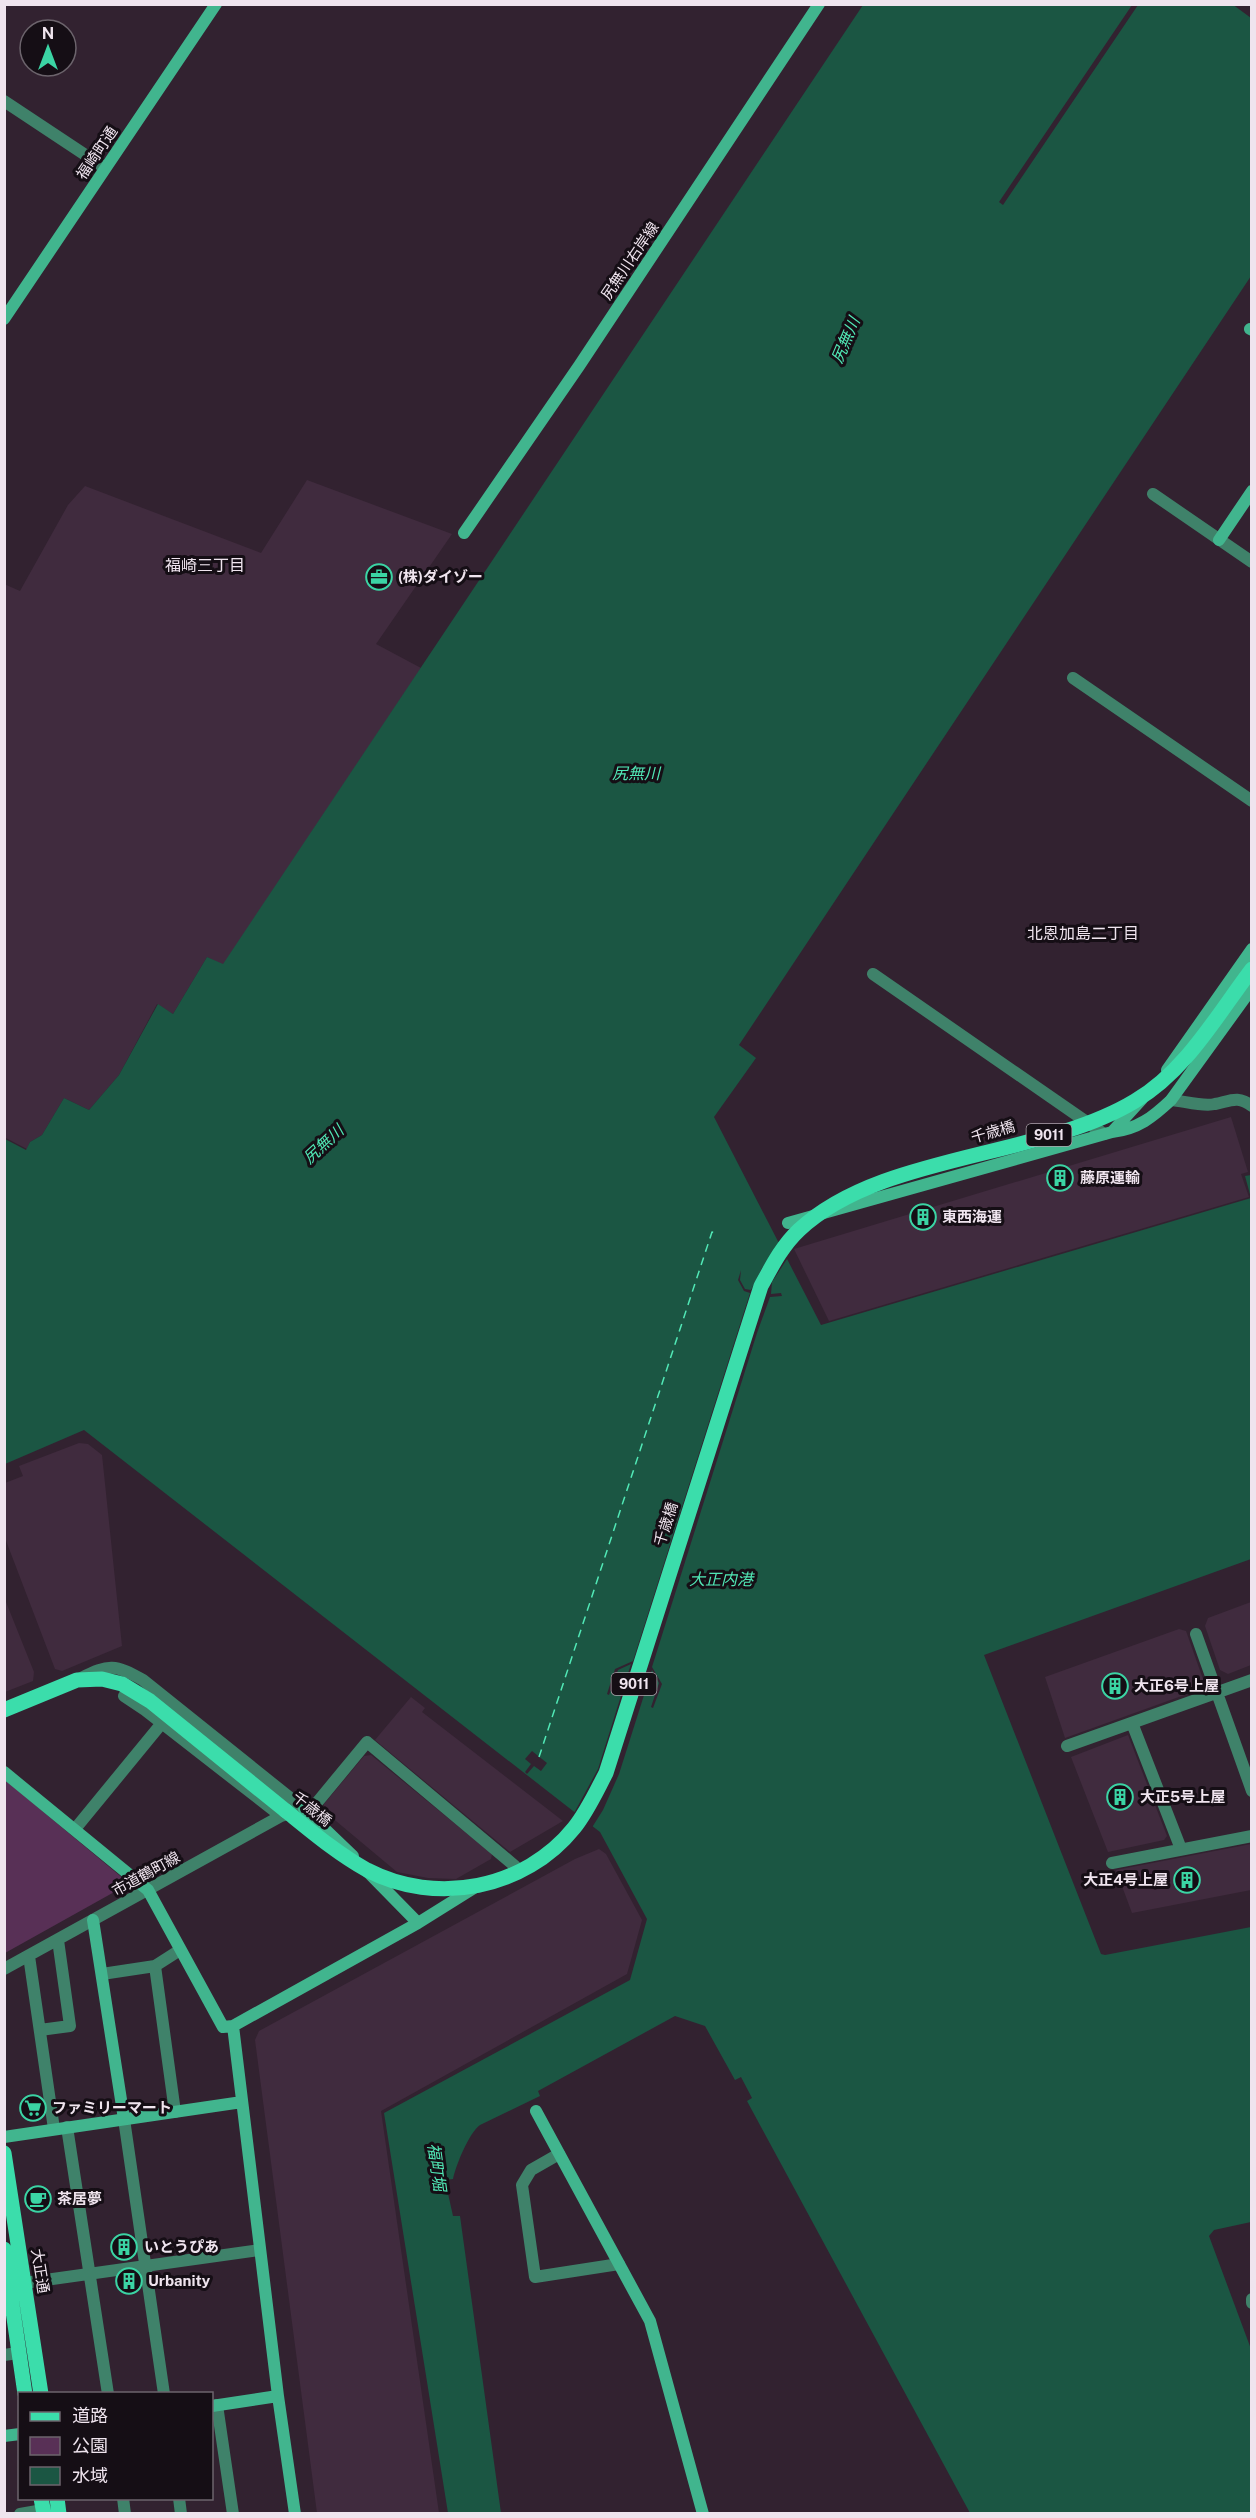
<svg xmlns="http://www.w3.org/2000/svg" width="1256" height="2518" viewBox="0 0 1256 2518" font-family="'Public Sans','Noto Sans JP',sans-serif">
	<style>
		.built { fill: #402b3e }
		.green { fill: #583056 }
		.water { fill: #1b5643 }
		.pier { fill: #322230 }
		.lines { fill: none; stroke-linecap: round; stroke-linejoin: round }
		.ferry { stroke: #51e8b6; stroke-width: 1.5; stroke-dasharray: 8 6; stroke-linecap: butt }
		.street { stroke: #3f826a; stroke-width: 12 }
		.secondary { stroke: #41b58e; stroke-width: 12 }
		.primary { stroke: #3bddab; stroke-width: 15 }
		.primary-bridge { stroke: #3bddab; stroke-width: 15 }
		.labels { text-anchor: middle; stroke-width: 6; stroke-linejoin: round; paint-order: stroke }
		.shield { fill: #150e15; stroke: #aea4ad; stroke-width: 1.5 }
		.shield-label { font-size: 14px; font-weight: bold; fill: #efe4ee }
		.street-label { font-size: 15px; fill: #efe4ee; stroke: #150e15 }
		.poi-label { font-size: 15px; font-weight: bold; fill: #efe4ee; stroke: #150e15; text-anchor: start }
		.water-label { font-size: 16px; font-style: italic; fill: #51e8b6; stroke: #150e15 }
		.neighbourhood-label { font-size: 16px; fill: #efe4ee; stroke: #150e15 }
	</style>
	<rect width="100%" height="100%" fill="#322230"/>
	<!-- built -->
	<path class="built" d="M307,480L452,534L376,644L421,668L223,965L207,957L173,1014L157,1004L119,1075L89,1110L64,1098L42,1135L30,1142L27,1149L4,1137V584L20,591L68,505L85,486L261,553Z
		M1231,1117L1248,1172L1241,1174L1249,1197L829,1321L794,1249Z
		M79,1443L88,1444L102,1455L122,1646L62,1671L55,1669L5,1538V1483L23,1476L19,1466Z
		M4,1597L34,1672L33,1681L5,1692Z
		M1251,1602V1665L1228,1674L1220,1670L1205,1626L1208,1618Z
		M1179,1629L1186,1631L1204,1682L1201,1689L1065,1738L1045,1677Z
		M411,1697L425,1708L422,1712L563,1821L510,1852L375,1740Z
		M1128,1735L1167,1836L1164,1840L1108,1852L1071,1757Z
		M371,1755L492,1854L491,1859L456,1879L428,1878L397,1872L324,1811V1804L364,1756Z
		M1251,1844V1890L1132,1913L1116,1870Z
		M599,1849L606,1854L642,1920L627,1974L381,2111L439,2513H317L255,2040L259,2031L575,1859Z"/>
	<!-- green -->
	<path class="green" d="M5,1780L125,1880V1886L5,1953Z"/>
	<!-- water -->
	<path class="water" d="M1232,4L1251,18V276L739,1045L756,1058L714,1117L821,1325L1251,1198L1245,1176L1251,1175V1559L984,1655L1101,1954L1105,1955L1251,1927V2222L1214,2230L1209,2236L1251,2349V2513H970L747,2101L752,2098L741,2077L735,2080L705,2026L675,2016L538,2091L540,2096L480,2125C469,2133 456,2165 453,2179L445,2180L453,2216H460L501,2513H448L384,2113L630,1980L647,1919L600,1832L84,1430L5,1464V1139L26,1150L30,1142L42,1135L64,1098L89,1110L119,1075L158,1004L173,1014L207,957L223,964L863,5Z"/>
	<!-- pier -->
	<path class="pier" d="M1132,5H1138L1003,205L999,202Z
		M782,1241L789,1256L772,1282L771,1294L781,1293L782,1296L770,1297L757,1333L652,1667L662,1684L653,1708L651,1707L659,1683L652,1670L619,1774L603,1810L591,1829L573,1815L598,1769L631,1664L618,1670L609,1695L607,1694L615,1669L633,1661L750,1293L744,1291L738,1280L741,1270L740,1280L745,1289L751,1290L762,1268Z
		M532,1751L547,1763L541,1771L534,1766L527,1774L525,1772L531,1764L525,1759Z"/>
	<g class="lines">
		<!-- ferry -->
		<path class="ferry" d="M539,1757L712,1232L715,1233"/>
		<!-- street -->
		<path class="street" d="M4,101L105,168
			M1153,494L1252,562
			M1073,678L1252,801
			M873,974L1104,1134
			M1171,1100C1184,1101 1203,1107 1215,1104C1230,1101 1238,1095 1252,1106
			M1196,1634L1252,1791
			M81,1678C109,1664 115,1664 143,1680L304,1809
			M124,1696L145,1710L281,1816
			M1132,1723L1181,1849
			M1067,1746L1252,1680
			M75,1829L162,1723
			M1112,1863L1252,1836
			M29,1956L54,2129
			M155,1966L175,2112
			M4,1969L281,1816L315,1805L367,1742L515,1866
			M102,1974L155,1966L180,1950
			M40,2030L70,2026L58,1940
			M124,2119L164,2394
			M67,2127L108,2394
			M559,2154L531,2170L522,2185L535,2277L619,2264
			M17,2284L260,2250
			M1252,2299V2303
			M4,2355L18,2353
			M217,2405L233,2514
			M123,2498L125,2514
			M179,2498L181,2514
			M20,2514L43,2510"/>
		<!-- secondary -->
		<path class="secondary" d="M4,319L216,4
			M1250,329L1252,330
			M464,533L579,366L819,4
			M1219,540L1252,491
			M1167,1070L1252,949
			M1112,1132L1142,1099
			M788,1223L1112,1132C1138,1129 1153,1117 1171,1100L1252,988
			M4,1772L148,1890L223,2027L233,2026
			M304,1809L353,1856
			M367,1871L418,1923
			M93,1920L124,2119
			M536,2111L650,2321L703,2514
			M4,2137L242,2102
			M212,2406L278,2396
			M4,2436L20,2434
			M295,2514L278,2396L233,2026L418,1923L474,1888"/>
		<!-- primary -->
		<path class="primary" d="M4,1710L77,1680L102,1679L122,1684L150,1701L286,1811
			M4,2153L41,2394
			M4,2249L25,2394
			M41,2498L44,2514
			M57,2498L59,2514"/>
		<!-- primary-bridge -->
		<path class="primary-bridge" d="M286,1811C312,1832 338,1854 367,1870C436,1906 525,1889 574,1828C587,1812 596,1792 606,1773L761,1286C772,1266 782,1246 799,1230C881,1153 1039,1159 1135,1101C1186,1071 1217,1015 1252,969"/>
	</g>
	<!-- icons -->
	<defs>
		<g id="office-ring" transform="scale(1.35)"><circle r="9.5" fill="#150e15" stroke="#3bd4a4" stroke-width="1.5"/><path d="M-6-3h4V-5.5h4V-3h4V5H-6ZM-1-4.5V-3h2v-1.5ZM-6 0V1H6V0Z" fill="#3bd4a4"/></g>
		<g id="building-ring" transform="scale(1.35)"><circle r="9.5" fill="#150e15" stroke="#3bd4a4" stroke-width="1.5"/><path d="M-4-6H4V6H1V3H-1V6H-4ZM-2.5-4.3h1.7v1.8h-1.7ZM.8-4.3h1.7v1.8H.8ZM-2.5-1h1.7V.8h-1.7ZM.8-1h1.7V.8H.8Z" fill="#3bd4a4"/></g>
		<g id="supermarket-ring" transform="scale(1.35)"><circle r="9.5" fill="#150e15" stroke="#3bd4a4" stroke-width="1.5"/><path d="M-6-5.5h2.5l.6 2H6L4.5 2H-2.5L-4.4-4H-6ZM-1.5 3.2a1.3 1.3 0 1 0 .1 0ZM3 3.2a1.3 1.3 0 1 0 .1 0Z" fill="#3bd4a4"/></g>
		<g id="cafe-ring" transform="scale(1.35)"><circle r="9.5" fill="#150e15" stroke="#3bd4a4" stroke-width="1.5"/><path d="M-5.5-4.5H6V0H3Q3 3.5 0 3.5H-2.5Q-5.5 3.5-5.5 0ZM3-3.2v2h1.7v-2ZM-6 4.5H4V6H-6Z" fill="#3bd4a4"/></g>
	</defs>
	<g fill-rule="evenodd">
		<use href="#office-ring" x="379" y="577"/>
		<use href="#building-ring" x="1060" y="1178"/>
		<use href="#building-ring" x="923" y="1217"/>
		<use href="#building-ring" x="1115" y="1686"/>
		<use href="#building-ring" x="1120" y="1797"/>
		<use href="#building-ring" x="1187" y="1880"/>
		<use href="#supermarket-ring" x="33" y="2108"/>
		<use href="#cafe-ring" x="38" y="2199"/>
		<use href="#building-ring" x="124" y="2247"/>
		<use href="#building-ring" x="129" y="2281"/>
	</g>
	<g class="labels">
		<!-- shield labels -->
		<g class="shield">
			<rect x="1026.5" y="1124" width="45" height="22" rx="4.5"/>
			<rect x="611.5" y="1673" width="45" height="22" rx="4.5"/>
		</g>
		<g class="shield-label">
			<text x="1049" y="1140">9011</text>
			<text x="634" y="1689">9011</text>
		</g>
		<!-- street labels -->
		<g class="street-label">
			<text transform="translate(97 153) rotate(-56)" y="5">福崎町通</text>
			<text transform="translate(630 261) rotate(-56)" y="5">尻無川右岸線</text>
			<text transform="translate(993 1132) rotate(-16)" y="5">千歳橋</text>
			<text transform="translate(666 1524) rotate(-72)" y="5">千歳橋</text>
			<text transform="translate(312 1809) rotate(39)" y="5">千歳橋</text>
			<text transform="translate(146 1874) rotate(-29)" y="5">市道鶴町線</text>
			<text transform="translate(40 2271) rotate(81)" y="5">大正通</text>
		</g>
		<!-- poi labels -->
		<g class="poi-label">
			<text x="398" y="582">(株)ダイゾー</text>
			<text x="1080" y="1183">藤原運輸</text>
			<text x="942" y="1222">東西海運</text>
			<text x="1134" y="1691">大正6号上屋</text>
			<text x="1140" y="1802">大正5号上屋</text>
			<text x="1168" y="1885" text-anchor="end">大正4号上屋</text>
			<text x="52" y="2113">ファミリーマート</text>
			<text x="57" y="2204">茶居夢</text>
			<text x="144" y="2252">いとうぴあ</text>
			<text x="148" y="2286">Urbanity</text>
		</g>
		<!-- water labels -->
		<g class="water-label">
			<text transform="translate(845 340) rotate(-67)" y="6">尻無川</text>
			<text x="636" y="779">尻無川</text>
			<text transform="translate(323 1144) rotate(-43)" y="6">尻無川</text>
			<text x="721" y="1585">大正内港</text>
			<text transform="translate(437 2167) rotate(82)" y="6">福町堀</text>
		</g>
		<!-- neighbourhood labels -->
		<g class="neighbourhood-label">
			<text x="205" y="571">福崎三丁目</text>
			<text x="1083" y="939">北恩加島二丁目</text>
		</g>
	</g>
	<!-- border -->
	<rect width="1256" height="2518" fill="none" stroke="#efe4ee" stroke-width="12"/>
	<!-- legend -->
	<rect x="18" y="2392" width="195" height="108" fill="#150e15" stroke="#6c646c" stroke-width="1.5"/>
	<rect x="30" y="2412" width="30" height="9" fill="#3bddab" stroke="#6c646c" stroke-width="1.5"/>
	<text x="72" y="2422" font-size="18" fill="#efe4ee">道路</text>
	<rect x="30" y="2437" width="30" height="18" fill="#583056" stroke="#6c646c" stroke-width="1.5"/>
	<text x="72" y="2452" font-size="18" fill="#efe4ee">公園</text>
	<rect x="30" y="2467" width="30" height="18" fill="#1b5643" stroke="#6c646c" stroke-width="1.5"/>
	<text x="72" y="2482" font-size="18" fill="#efe4ee">水域</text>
	<!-- north arrow -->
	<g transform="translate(48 48)"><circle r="28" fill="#150e15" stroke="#6c646c" stroke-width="1.5"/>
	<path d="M0-4.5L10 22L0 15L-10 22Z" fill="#3bd4a4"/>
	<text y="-9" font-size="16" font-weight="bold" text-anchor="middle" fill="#efe4ee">N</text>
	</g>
</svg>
